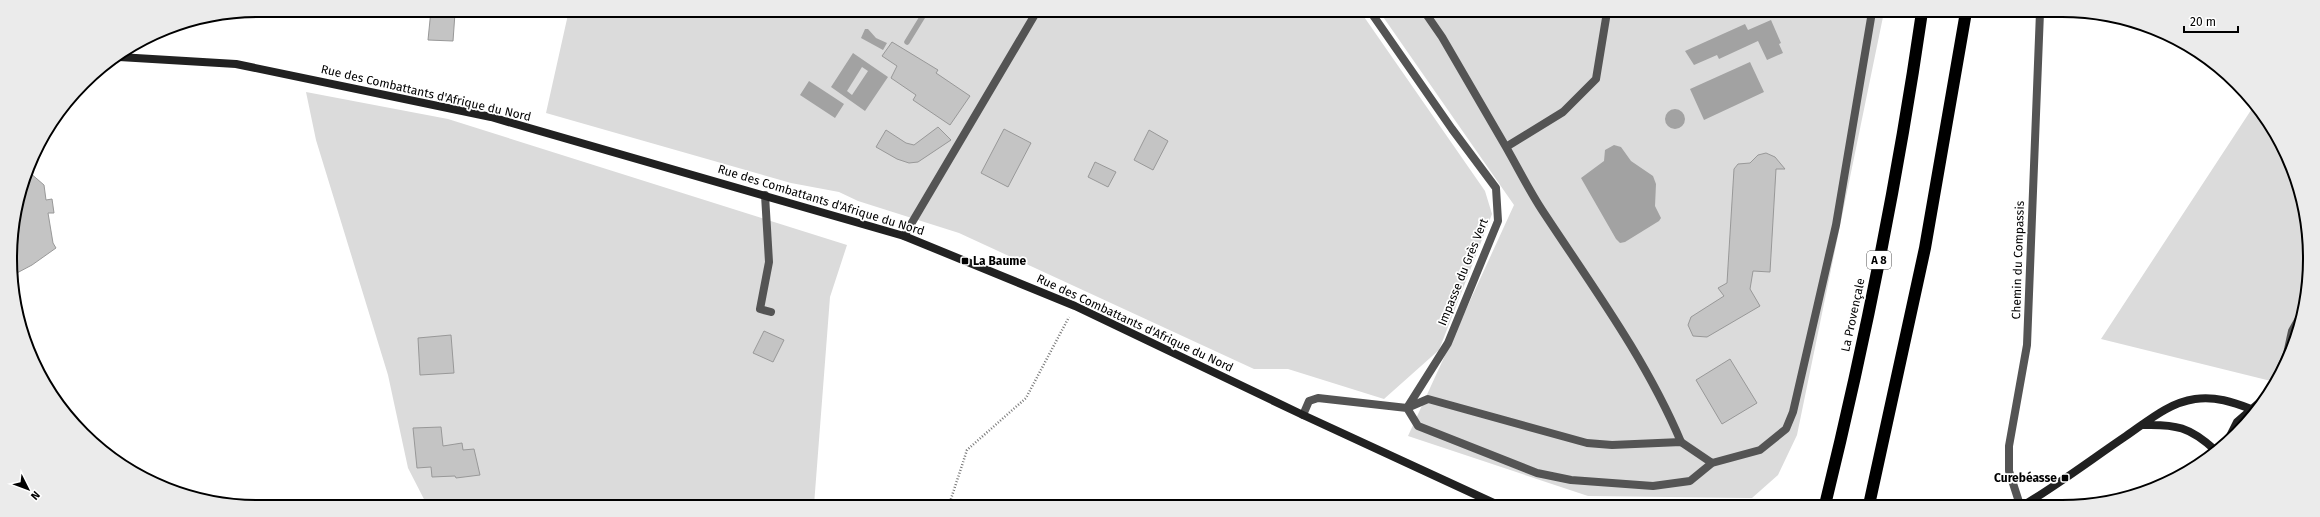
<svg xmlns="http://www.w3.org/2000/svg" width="2320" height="517" viewBox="0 0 2320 517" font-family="'Fira Sans',sans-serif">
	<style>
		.green { fill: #dbdbdb }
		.water { fill: #a2a2a2; fill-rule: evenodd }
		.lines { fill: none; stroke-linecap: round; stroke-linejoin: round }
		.stream { stroke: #a2a2a2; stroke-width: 5.5 }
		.building { fill: #c4c4c4; stroke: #989898 }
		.path { stroke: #767676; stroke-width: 2.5; stroke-dasharray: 1 2; stroke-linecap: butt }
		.lane { stroke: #545454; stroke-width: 8 }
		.street { stroke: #545454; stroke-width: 8 }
		.secondary { stroke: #212121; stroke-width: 8 }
		.highway { stroke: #000; stroke-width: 12 }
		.poi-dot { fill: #000; stroke: #fff; stroke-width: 1.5 }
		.labels { text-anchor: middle; stroke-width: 3.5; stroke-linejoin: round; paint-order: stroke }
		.shield { fill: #fff; stroke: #4c4c4c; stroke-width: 1 }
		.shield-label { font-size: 11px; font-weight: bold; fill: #000 }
		.street-label { font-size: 12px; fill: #000; stroke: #fff }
		.poi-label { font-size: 12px; font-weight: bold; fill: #000; stroke: #fff; text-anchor: start }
		.rim { fill: none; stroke: #000; stroke-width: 2 }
	</style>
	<rect width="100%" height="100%" fill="#fff"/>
	<!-- green -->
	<path class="green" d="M259,10H280V17L204,21Z
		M569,10L1360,11L1485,191L1492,214L1439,350L1384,399L1288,369H1254L959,233L858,201L839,192L791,183L546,113Z
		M1379,11L1884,12L1797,435L1778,475L1752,498L1588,496L1408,436L1514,205Z
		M306,92L448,119L847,245L830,297L814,505H427L408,468L388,375L316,140Z
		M2255,104L2259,107L2302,194L2308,291L2284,369L2275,382L2101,339Z"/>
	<!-- water -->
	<path class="water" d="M1771,20L1781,43L1779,44L1783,53L1767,60L1758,41L1719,59L1717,55L1694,65L1685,51L1745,24L1748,30Z
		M865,29H868L876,38L887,43L883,50L861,38Z
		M853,53L888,77L865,111L831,87ZM862,67L868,71L852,95L847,91Z
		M1750,62L1764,92L1704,120L1690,89Z
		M809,81L844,104L835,118L800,95Z
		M1665 119a10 10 0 1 1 20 0a10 10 0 1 1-20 0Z
		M1614,145L1621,147L1631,161L1653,176L1656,184L1655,206L1661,218L1659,221L1625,242L1620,243L1616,239L1581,178L1604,161L1605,150Z"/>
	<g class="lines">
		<!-- stream -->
		<path class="stream" d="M907,42L926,11"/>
	</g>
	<!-- building -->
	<path class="building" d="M431,10H444V13H455L453,41L428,40Z
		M892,42L938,70L936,73L970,96L950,125L913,100L916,95L891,78L897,66L882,56Z
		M938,127L951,140L918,162L909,163L897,159L876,147L886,130L906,143L914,145Z
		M1004,129L1031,143L1008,187L981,173Z
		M1149,130L1168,141L1153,170L1134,160Z
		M1766,153L1775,157L1785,169H1776L1770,272L1753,271L1750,289L1760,306L1707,337L1693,336L1688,325L1691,317L1724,296L1718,288L1727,283L1734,169L1738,164L1750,163L1758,155Z
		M1095,162L1116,172L1108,187L1088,177Z
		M29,172L44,185L46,200L52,199L54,213H48L53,243L56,248L32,265L15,274L11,242Z
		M764,331L784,340L773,362L753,353Z
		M451,335L454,373L420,375L418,338Z
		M1730,359L1757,403L1722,424L1696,380Z
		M441,427L443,446L462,443L463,450L474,449L480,475L456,478L455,476L432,477L431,467L417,468L413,428Z"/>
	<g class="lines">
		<!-- path -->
		<path class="path" d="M949,505L967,450L1026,398L1069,317"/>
		<!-- lane -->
		<path class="lane" d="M1370,11L1452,129L1496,188L1498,221L1448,343L1407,408
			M1424,11L1442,37L1506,147
			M1607,12L1596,79L1563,112L1506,147C1518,168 1529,190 1542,210C1592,286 1646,359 1681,442
			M765,195L769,262L760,309L771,312
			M904,236L1037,11"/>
		<!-- street -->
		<path class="street" d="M2274,383L2287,354L2292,331L2301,315
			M1407,408L1418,426L1537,473L1571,480L1653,486L1690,481L1712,463L1760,450L1786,429L1793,412L1836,225L1872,12
			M1303,415L1309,401L1318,398L1407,408L1428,399L1587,443L1612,445L1681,442L1712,463
			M2020,505L2009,471V446L2027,345L2040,12"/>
		<!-- secondary -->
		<path class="secondary" d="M119,57L236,64L491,117L904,236L1075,306L1303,415L1498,505
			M2143,425C2176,424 2190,427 2215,450
			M2227,442L2237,422L2260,402
			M2024,505C2059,484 2092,459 2126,436C2148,421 2168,403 2195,399C2215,396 2233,402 2251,409"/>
		<!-- highway -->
		<path class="highway" d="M1825,505C1865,342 1898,178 1922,12
			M1869,505L1925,248L1966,12"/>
	</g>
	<!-- markers -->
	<g class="poi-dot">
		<rect x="961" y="257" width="8" height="8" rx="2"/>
		<rect x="2061" y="474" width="8" height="8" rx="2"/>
	</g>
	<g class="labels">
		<!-- shield labels -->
		<rect class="shield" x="1867" y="251" width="24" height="18" rx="3"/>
		<g class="shield-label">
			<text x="1879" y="264">A 8</text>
		</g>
		<!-- street labels -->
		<g class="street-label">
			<text transform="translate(426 93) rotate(13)" y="4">Rue des Combattants d'Afrique du Nord</text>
			<text transform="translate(821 200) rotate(17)" y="4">Rue des Combattants d'Afrique du Nord</text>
			<text transform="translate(2018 260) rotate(-88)" y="4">Chemin du Compassis</text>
			<text transform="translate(1463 272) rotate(-68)" y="4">Impasse du Grès Vert</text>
			<text transform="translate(1853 315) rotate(-78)" y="4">La Provençale</text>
			<text transform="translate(1135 323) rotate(25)" y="4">Rue des Combattants d'Afrique du Nord</text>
		</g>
		<!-- poi labels -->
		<g class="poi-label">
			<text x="973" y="265">La Baume</text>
			<text x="2057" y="482" text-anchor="end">Curebéasse</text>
		</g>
	</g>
	<!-- crop -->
	<path d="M0 0H2320V517H0ZM258 17H2062A241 241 0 0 1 2303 258V259A241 241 0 0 1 2062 500H258A241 241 0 0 1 17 259V258A241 241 0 0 1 258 17Z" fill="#ebebeb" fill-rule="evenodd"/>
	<path class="rim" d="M258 17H2062A241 241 0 0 1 2303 258V259A241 241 0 0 1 2062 500H258A241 241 0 0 1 17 259V258A241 241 0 0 1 258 17Z"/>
	<!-- north arrow -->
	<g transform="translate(28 489) rotate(132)" stroke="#ffffff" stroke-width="3" paint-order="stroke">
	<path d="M0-3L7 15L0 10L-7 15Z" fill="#000000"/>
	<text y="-6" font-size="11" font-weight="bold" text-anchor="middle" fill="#000000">N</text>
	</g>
	<!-- scale -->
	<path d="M2184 26v6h54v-6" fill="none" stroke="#000000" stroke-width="2"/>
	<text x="2190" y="26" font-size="12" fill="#000000" stroke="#ffffff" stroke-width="3" paint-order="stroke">20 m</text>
</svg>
